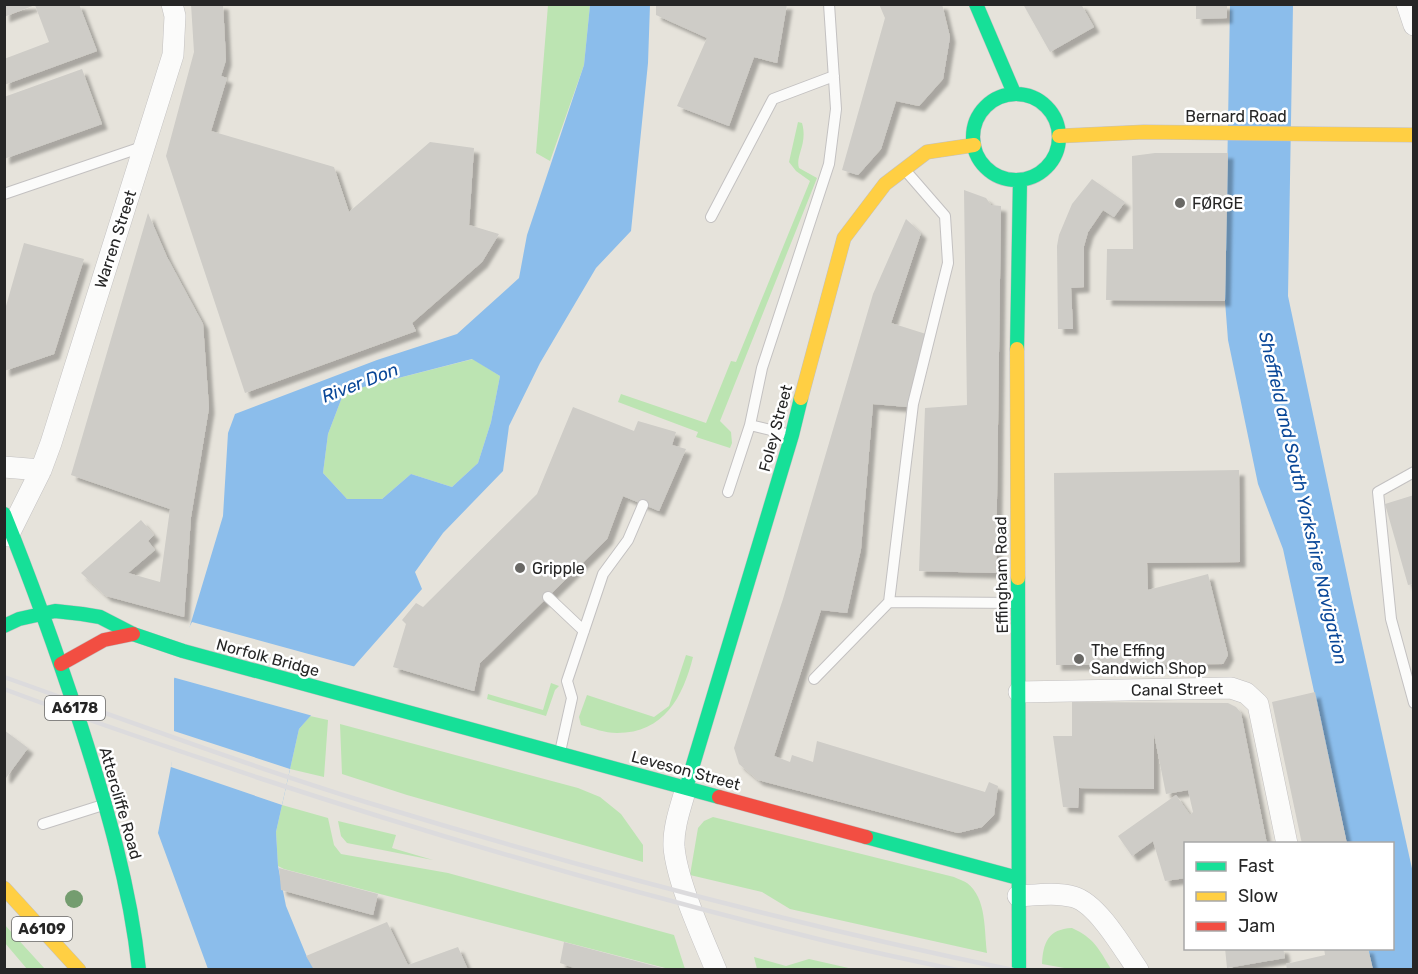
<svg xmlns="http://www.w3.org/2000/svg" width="1418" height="974" viewBox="0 0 1418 974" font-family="Rubik,sans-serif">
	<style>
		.green { fill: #bce4b2 }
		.water { fill: #8bbdeb; fill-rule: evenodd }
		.pier { fill: #e6e3db }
		.building { fill: #ceccc7; filter: url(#shadow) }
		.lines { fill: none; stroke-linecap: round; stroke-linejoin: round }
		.lane-casing { stroke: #c3c1c1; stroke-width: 12 }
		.street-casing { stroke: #c3c1c1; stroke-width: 22 }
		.fast-casing { stroke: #c3c1c1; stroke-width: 15 }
		.slow-casing { stroke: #c3c1c1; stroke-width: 15 }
		.jam-casing { stroke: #c3c1c1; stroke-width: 15 }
		.lane { stroke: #fbfbfa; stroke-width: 10 }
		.street { stroke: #fbfbfa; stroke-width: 21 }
		.fast { stroke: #16e098; stroke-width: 14 }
		.slow { stroke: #ffcf43; stroke-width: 14 }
		.jam { stroke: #f24e42; stroke-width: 14 }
		.rail { stroke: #dcdbdd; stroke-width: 4.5 }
		.tree { fill: #749d6f }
		.poi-dot { fill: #696865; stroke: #fff; stroke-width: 2 }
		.labels { text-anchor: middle; stroke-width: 5; stroke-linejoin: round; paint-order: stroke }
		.shield { fill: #fff; stroke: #676767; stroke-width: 1.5 }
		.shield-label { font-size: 15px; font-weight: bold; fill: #262626 }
		.street-label { font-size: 16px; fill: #262626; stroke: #fff }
		.poi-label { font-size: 16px; fill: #262626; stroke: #fff; text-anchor: start }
		.water-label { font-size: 18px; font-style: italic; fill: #094798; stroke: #fff }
	</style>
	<defs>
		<filter id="shadow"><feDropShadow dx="5.5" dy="5.5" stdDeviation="1.5" flood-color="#0004"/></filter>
	</defs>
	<rect width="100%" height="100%" fill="#e6e3db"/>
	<!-- green -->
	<path class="green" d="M548,5H590L584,65L550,161L536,153Z
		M798,122L802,123C808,144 795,156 799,168L817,178L720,421L731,432L732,443L730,448L696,437L698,432L618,402L621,394L706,423L731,361L736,362L810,181L796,171L789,162Z
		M473,359L500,376L491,422L478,463L452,487L411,474L382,499H347L323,473L328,434L344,392Z
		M686,655L693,657C683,697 664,733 617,733C605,733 592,728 581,725L579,717L587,695L654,717L669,706Z
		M551,683L559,686L555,690L546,716L487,699L488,694L543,710Z
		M310,716L328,720L324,777L290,769L299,729Z
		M340,724L578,788L600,797L621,814L643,845V862L407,795L342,774Z
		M282,805L328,818L334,845L341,854L448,873L674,935L685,969H669L284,869L278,866L276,832Z
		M713,817L954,877C958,879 964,881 967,883C987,898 984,931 987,953L790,909L762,892L690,875L698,828L704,821Z
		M338,821L396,835L392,848L433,860L347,843L341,836Z
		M4,924L45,969H27L5,943Z
		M1072,928C1094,938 1099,949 1111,969H1070L1042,964C1043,943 1048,929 1072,928Z
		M754,957L786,966L809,959L853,969H757Z"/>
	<!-- water -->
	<path class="water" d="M590,5H650L648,63L631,231L596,268L540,363L509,426L503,471L443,533L415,572L422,589L299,729L276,832L278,866L286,906L307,957L315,969H208L158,833L174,751V679L223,516L228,433L235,414L377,360L457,334L519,278L527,235L584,65ZM472,359L500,376L491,422L478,463L452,487L411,474L382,499H347L323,473L328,434L344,392Z
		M1230,5H1293L1288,296L1353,603L1413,873V969H1373L1368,949L1392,948V844L1347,843L1283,549L1258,484L1228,340L1225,301Z"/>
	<!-- pier -->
	<path class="pier" d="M192,622L356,667L313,716L172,677L185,635Z
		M174,731L290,769L282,805L171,767Z"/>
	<!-- building -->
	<path class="building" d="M4,4H79L97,51L4,85V59L49,42L35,5L4,17Z
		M191,4H223L226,60L221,76L227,78L211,131L334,167L349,212L430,142L474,148L469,225L499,234L482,262L412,323L416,331L245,393L166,156L194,52Z
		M656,4H787L777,63L754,57L729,126L677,106L707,38L656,15Z
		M879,4H942L950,37L943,79L919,106L896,101L881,149L858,175L842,170L885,18Z
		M1023,4H1081L1094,27L1050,52Z
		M1196,4H1227V18L1196,19Z
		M82,69L102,124L4,159V97Z
		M1155,153H1228L1225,301L1106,300L1107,249H1133L1132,156Z
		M1092,179L1125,202L1114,217L1103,210L1088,232L1084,246V287L1071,288L1073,329H1058L1057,246L1059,235L1072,204Z
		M964,190L986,198L991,205L1001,206L996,573L919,571L925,408L967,405Z
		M148,213L167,257L203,324L209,408L191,517L184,617L106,596L81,573L141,520L154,535L148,541L155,550L128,573L160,582L170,509L71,475Z
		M906,219L921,233L891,323L926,334L907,407L873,404L861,549L847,613L821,610L774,756L790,762L792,755L813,762L817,741L985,792L989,782L998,786L994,815L982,827L958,833L758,780L739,764L734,748L783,599L873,294Z
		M24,243L84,259L54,354L4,371V313Z
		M573,407L634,431L638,421L676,432L672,445L686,449L659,511L623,496L607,539L480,663L474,691L393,667L406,624L402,620L416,603L423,607L537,494Z
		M1239,470L1240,562L1147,563L1148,590L1208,574L1228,655L1223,664L1056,665L1054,473Z
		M1414,495V584L1408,585L1385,504Z
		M1315,692L1347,844H1302L1272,702Z
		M1072,702L1228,703L1236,707L1241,713L1267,844H1186V878L1165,881L1153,841L1132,856L1118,836L1176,795L1190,815L1193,812L1188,790L1166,794L1154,734V789L1079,788L1078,808L1063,807L1053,736H1072Z
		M4,730L28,748L6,778L4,777Z
		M279,868L378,894L373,915L281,890Z
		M387,922L408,965L458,947L468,970H314L306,956Z
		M564,942L666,969V970H580L560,963Z
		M1225,948H1283L1285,958L1227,968Z
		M1324,948H1368L1373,970H1287L1286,964L1325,955Z"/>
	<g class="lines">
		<!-- lane casing -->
		<g class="lane-casing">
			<path id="lane" d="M4,194L145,146
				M711,217L773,99L834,76
				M750,425L791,435
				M1414,472L1378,492L1391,619L1414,703
				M728,492L750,425L762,368L829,164L836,109L829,4
				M548,597L584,631
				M889,602L1018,603
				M814,679L889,602L913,404L948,263L945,216L905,170
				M560,752L572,698L567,681L603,574L628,540L643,505
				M43,824L103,805"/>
		</g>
		<!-- street casing -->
		<g class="street-casing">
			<path id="street" d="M1407,4L1414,25
				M4,467L41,470
				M8,536L41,470L51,443L173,55L175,16L172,4
				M1019,692L1231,688L1246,693L1258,704L1287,844
				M686,788C681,806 673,827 674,847C677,882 702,936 716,970
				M1018,896C1036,895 1056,892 1074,897C1098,904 1124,950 1138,970"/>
		</g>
		<!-- fast casing -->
		<g class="fast-casing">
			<path id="fast" d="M976,4L1014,93
				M973 137a43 43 0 1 1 86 0a43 43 0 1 1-86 0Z
				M1017,349L1020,180
				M4,514C32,583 57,653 80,723C106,804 130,885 139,970
				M1018,578L1019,970
				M4,626L19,619L55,611L82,614L100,617L133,634L183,651L719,797
				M686,788L792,435L801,398
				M866,837L1018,878"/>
		</g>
		<!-- slow casing -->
		<g class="slow-casing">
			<path id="slow" d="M1059,136L1144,132L1414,135
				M1017,349L1018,578
				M801,398L844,238L885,184L927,152L974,145
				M4,888L79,970"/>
		</g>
		<!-- jam casing -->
		<g class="jam-casing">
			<path id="jam" d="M61,664L104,640L133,634
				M719,797L866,837"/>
		</g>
		<!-- lane -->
		<use href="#lane" class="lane"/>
		<!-- street -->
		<use href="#street" class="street"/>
		<!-- fast -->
		<use href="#fast" class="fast"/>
		<!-- slow -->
		<use href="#slow" class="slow"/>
		<!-- jam -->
		<use href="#jam" class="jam"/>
		<!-- rail -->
		<path class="rail" d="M4,677C125,720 246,765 369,803C581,868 796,925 1013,970
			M4,689C89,721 174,749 259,778C439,837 622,890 806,936C856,949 906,959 957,970"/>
	</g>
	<!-- trees -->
	<circle class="tree" cx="74" cy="899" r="9"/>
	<!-- markers -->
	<g class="poi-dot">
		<circle cx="1180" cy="203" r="6"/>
		<circle cx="520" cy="568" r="6"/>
		<circle cx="1079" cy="659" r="6"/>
	</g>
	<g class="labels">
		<!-- shield labels -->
		<g class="shield">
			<rect x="45" y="696" width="60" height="24" rx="4.5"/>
			<rect x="12" y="917" width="60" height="24" rx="4.5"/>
		</g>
		<g class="shield-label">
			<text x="75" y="713">A6178</text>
			<text x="42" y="934">A6109</text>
		</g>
		<!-- street labels -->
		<g class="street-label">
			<text x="1236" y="122">Bernard Road</text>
			<text transform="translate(115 239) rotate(-72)" y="6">Warren Street</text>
			<text transform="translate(775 428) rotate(-75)" y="6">Foley Street</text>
			<text transform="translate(1001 575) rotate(-91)" y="6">Effingham Road</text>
			<text transform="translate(268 657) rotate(15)" y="6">Norfolk Bridge</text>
			<text transform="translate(1177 689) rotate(-1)" y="6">Canal Street</text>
			<text transform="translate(686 770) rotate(15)" y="6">Leveson Street</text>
			<text transform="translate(121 803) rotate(74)" y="6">Attercliffe Road</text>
		</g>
		<!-- poi labels -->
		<g class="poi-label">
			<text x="1192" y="209">FØRGE</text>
			<text x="532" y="574">Gripple</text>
			<text x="1091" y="656">The Effing<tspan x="1091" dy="18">Sandwich Shop</tspan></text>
		</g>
		<!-- water labels -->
		<g class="water-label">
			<text transform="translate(360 383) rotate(-21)" y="6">River Don</text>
			<text transform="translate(1303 498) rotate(77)" y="6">Sheffield and South Yorkshire Navigation</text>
		</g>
	</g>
	<!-- border -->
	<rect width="1418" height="974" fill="none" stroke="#262626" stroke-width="12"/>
	<!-- legend -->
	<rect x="1184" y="842" width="210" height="108" fill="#ffffff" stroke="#a8a8a8" stroke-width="1.5"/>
	<rect x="1196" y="862" width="30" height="9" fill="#16e098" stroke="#a8a8a8" stroke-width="1.5"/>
	<text x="1238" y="872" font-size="18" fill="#262626">Fast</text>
	<rect x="1196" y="892" width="30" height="9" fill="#ffcf43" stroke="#a8a8a8" stroke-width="1.5"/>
	<text x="1238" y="902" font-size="18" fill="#262626">Slow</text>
	<rect x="1196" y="922" width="30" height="9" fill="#f24e42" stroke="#a8a8a8" stroke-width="1.5"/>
	<text x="1238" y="932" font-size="18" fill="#262626">Jam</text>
</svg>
